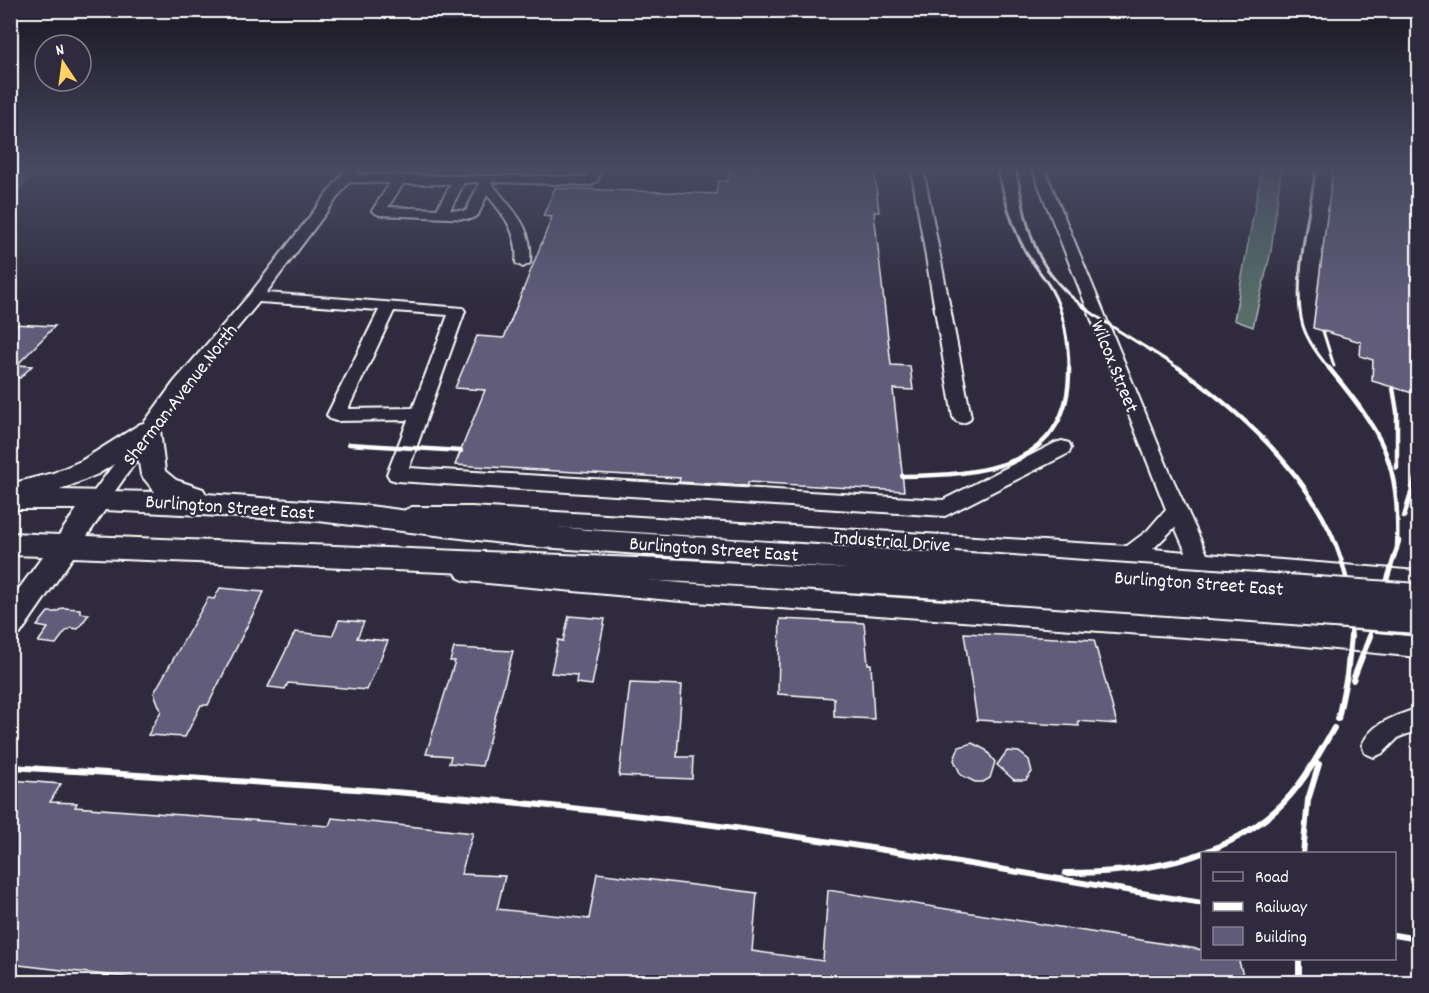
<svg xmlns="http://www.w3.org/2000/svg" width="1429" height="993" viewBox="0 0 1429 993" font-family="Dekko,sans-serif">
	<style>
		.green { fill: #576e69; stroke: #abb6b4; stroke-width: 1.5 }
		.water { fill: #53627d; stroke: #98a1b1; stroke-width: 1.5 }
		.building { fill: #605b79; stroke: #fff; stroke-width: 1.5 }
		.lines { fill: none; stroke-linecap: round; stroke-linejoin: round }
		.minor-casing { stroke: #fff; stroke-width: 4 }
		.major-casing { stroke: #fff; stroke-width: 4 }
		.minor { fill: #2f2a3d; fill-rule: evenodd }
		.major { fill: #2f2a3d; fill-rule: evenodd }
		.rail-far2 { stroke: #fff; stroke-width: 3 }
		.rail-far1 { stroke: #fff; stroke-width: 4.5 }
		.rail { stroke: #fff; stroke-width: 6 }
		.major-bridge-casing { stroke: #fff; stroke-width: 30; stroke-linecap: butt }
		.major-bridge { stroke: #2f2a3d; stroke-width: 26 }
		.labels { text-anchor: middle; stroke-width: 4.5; stroke-linejoin: round; paint-order: stroke }
		.street-label { font-size: 20px; fill: #fff; stroke: #2f2a3d }
	</style>
	<rect width="100%" height="100%" fill="#2f2a3d"/>
	<filter id="ink" filterUnits="userSpaceOnUse"><feTurbulence type="fractalNoise" baseFrequency=".0167" numOctaves="2"/><feDisplacementMap in="SourceGraphic" scale="12" xChannelSelector="R" yChannelSelector="G"/><feConvolveMatrix kernelMatrix="1 2 1 2 8 2 1 2 1" color-interpolation-filters="sRGB"/></filter>
	<g filter="url(#ink)">
		<!-- green -->
		<path class="green" d="M1262,168H1281V170L1271,251L1253,327L1234,320Z"/>
		<!-- water -->
		<path class="water" d="M16,168H40L11,196V172Z"/>
		<!-- building -->
		<path class="building" d="M730,168H874L879,212H874L891,365L910,366L913,390L893,389L904,491L748,482V486L679,482L680,478L455,465L485,390L455,388L477,336L504,338L552,217L543,216L555,188L716,194L718,181H728Z
			M1333,168H1419V395L1372,381L1373,360L1360,356L1361,342L1313,328Z
			M10,324L55,326L17,365L32,366L20,378L10,377Z
			M220,588L264,592L208,705H201L185,737L148,735L161,711L154,693L208,598L214,599Z
			M63,608L80,609V613L89,614L78,629L71,628L65,632L56,644L38,642L48,628L37,626L48,612H56Z
			M569,616L605,619L592,685L576,683L577,675L551,673L558,640L563,641Z
			M780,619L864,623L868,664H871L874,719L834,717V698L778,694Z
			M339,620L364,622L357,638L388,641L367,690L288,683L285,689L268,687L295,632L332,636Z
			M964,633L1094,640L1117,724L1078,721L1079,726L977,720Z
			M454,648L513,651L482,766L449,763L451,756L426,754L455,661H450Z
			M630,683L682,685L677,757H693L692,779L619,776Z
			M972,743L986,750L995,762L990,778L983,782H975L961,775L954,760L959,747Z
			M1007,751L1019,752L1029,760L1032,772L1026,780H1014L997,765Z
			M10,780L61,784L50,802L77,803L75,807L329,826L332,818L473,833L461,874L505,876L497,909L589,919L597,873L757,893L752,951L823,961L828,890L1203,950V958H1238L1245,982H167L10,964Z"/>
		<g class="lines">
			<!-- minor casing -->
			<g class="minor-casing">
				<path id="minor" d="M347,168H359L355,174C432,177 509,175 586,177L590,168H602L597,181L591,185L491,182C511,210 534,225 530,263L523,267L516,263C519,234 505,216 487,195L478,215L471,219L379,215L372,211L390,183L349,182L266,293L463,308L465,311L409,468L943,500L1055,443L1062,441L1069,443L1071,448L1069,453L945,516L397,481L390,479L387,474L408,420L336,421L330,419L327,415L379,310L259,302L186,390L106,504L99,507L92,504L89,499L92,494L174,382L250,294ZM477,182L479,184L466,211L450,210L464,183ZM403,184H451L437,209L388,207ZM394,311L448,315L413,408L348,409Z
					M911,168H923L971,417L968,421L962,423L956,421L953,417Z
					M1032,168H1044L1170,473L1207,554L1418,571V589L1216,572L1207,577L1195,570C1036,556 876,546 716,537C615,531 513,523 412,523L405,520L402,515L405,510L412,507H472L1127,546L1147,531L1166,509ZM1175,527L1186,552L1153,549Z
					M466,563L681,583L1283,624L1418,637V657L1283,644L681,601L466,581L459,578L455,572L459,566Z
					M1418,708V730L1399,737L1383,753L1374,757L1365,753L1362,745C1372,722 1396,716 1418,708Z"/>
			</g>
			<!-- major casing -->
			<g class="major-casing">
				<path id="major" d="M148,422L156,424L160,430L165,471L176,480L203,489L206,494L362,505L453,517L588,530L954,554L964,557L968,565L964,573L957,575L967,579L971,587L967,595L957,599L686,582L73,557L20,634L10,637V601L43,556L10,555V533L59,535L77,509H10V489L14,483L53,473L81,461L140,424ZM137,450L141,475L155,492L60,490L98,474ZM105,510L318,521L527,546L851,569L686,560L87,536Z"/>
			</g>
			<!-- minor -->
			<use href="#minor" class="minor"/>
			<!-- major -->
			<use href="#major" class="major"/>
			<!-- rail-far2 -->
			<path class="rail-far2" d="M996,168C1004,194 1010,222 1023,247C1030,262 1043,274 1051,289C1064,311 1069,344 1069,370
				M1016,168C1022,195 1025,223 1036,248C1059,307 1132,335 1181,370
				M1316,168C1310,210 1291,287 1303,326C1308,342 1320,357 1330,370
				M1323,331L1334,366"/>
			<!-- rail-far1 -->
			<path class="rail-far1" d="M1179,368C1266,430 1359,521 1351,638
				M1329,368C1384,435 1400,461 1397,549
				M1393,388L1397,412V468
				M349,444L461,451
				M902,476C980,475 1071,469 1069,368
				M1412,490L1418,467
				M1404,517L1411,493L1418,482
				M1369,638L1399,541"/>
			<!-- rail -->
			<path class="rail" d="M1353,680L1370,636
				M1338,719L1347,675L1351,636
				M10,767C215,780 420,790 624,814C817,836 1010,871 1202,903
				M1303,854L1308,800L1319,764
				M1065,873C1139,873 1218,862 1276,810C1301,788 1317,757 1334,728
				M1394,935L1418,939
				M1299,958V982"/>
			<!-- major-bridge casing -->
			<g class="major-bridge-casing">
				<path id="major-bridge" d="M954,565L1418,597
					M957,587L1418,620"/>
			</g>
			<!-- major-bridge -->
			<use href="#major-bridge" class="major-bridge"/>
		</g>
	</g>
	<!-- sky -->
	<linearGradient id="sky" x2="0" y2="1"><stop stop-color="#1a1722"/><stop offset="0.55" stop-color="#474a62"/><stop offset="1" stop-color="#474a62" stop-opacity="0"/></linearGradient>
	<rect width="1429" height="307" fill="url(#sky)"/>
	<g class="labels">
		<!-- street labels -->
		<g class="street-label">
			<text transform="translate(1116 366) rotate(68)" y="7">Wilcox Street</text>
			<text transform="translate(179 394) rotate(-52)" y="7">Sherman Avenue North</text>
			<text transform="translate(230 506) rotate(4)" y="7">Burlington Street East</text>
			<text transform="translate(892 540) rotate(4)" y="7">Industrial Drive</text>
			<text transform="translate(714 548) rotate(4)" y="7">Burlington Street East</text>
			<text transform="translate(1199 582) rotate(4)" y="7">Burlington Street East</text>
		</g>
	</g>
	<!-- margin -->
	<rect width="1429" height="993" fill="none" stroke="#2f2a3d" stroke-width="36"/>
	<rect x="18" y="18" width="1393" height="957" fill="none" stroke="#fff" stroke-width="2" filter="url(#ink)"/>
	<!-- legend -->
	<rect x="1201" y="852" width="195" height="108" fill="#2f2a3d" stroke="#827f8b" stroke-width="1.5"/>
	<rect x="1213" y="872" width="30" height="9" fill="#2f2a3d" stroke="#827f8b" stroke-width="1.5"/>
	<text x="1255" y="882" font-size="18" fill="#ffffff">Road</text>
	<rect x="1213" y="902" width="30" height="9" fill="#ffffff" stroke="#827f8b" stroke-width="1.5"/>
	<text x="1255" y="912" font-size="18" fill="#ffffff">Railway</text>
	<rect x="1213" y="927" width="30" height="18" fill="#605b79" stroke="#827f8b" stroke-width="1.5"/>
	<text x="1255" y="942" font-size="18" fill="#ffffff">Building</text>
	<!-- north arrow -->
	<g transform="translate(63 63) rotate(347)"><circle r="28" fill="#2f2a3d" stroke="#827f8b" stroke-width="1.5"/>
	<path d="M0-4.5L10 22L0 15L-10 22Z" fill="#ffd166"/>
	<text y="-9" font-size="16" font-weight="bold" text-anchor="middle" fill="#ffffff">N</text>
	</g>
</svg>
